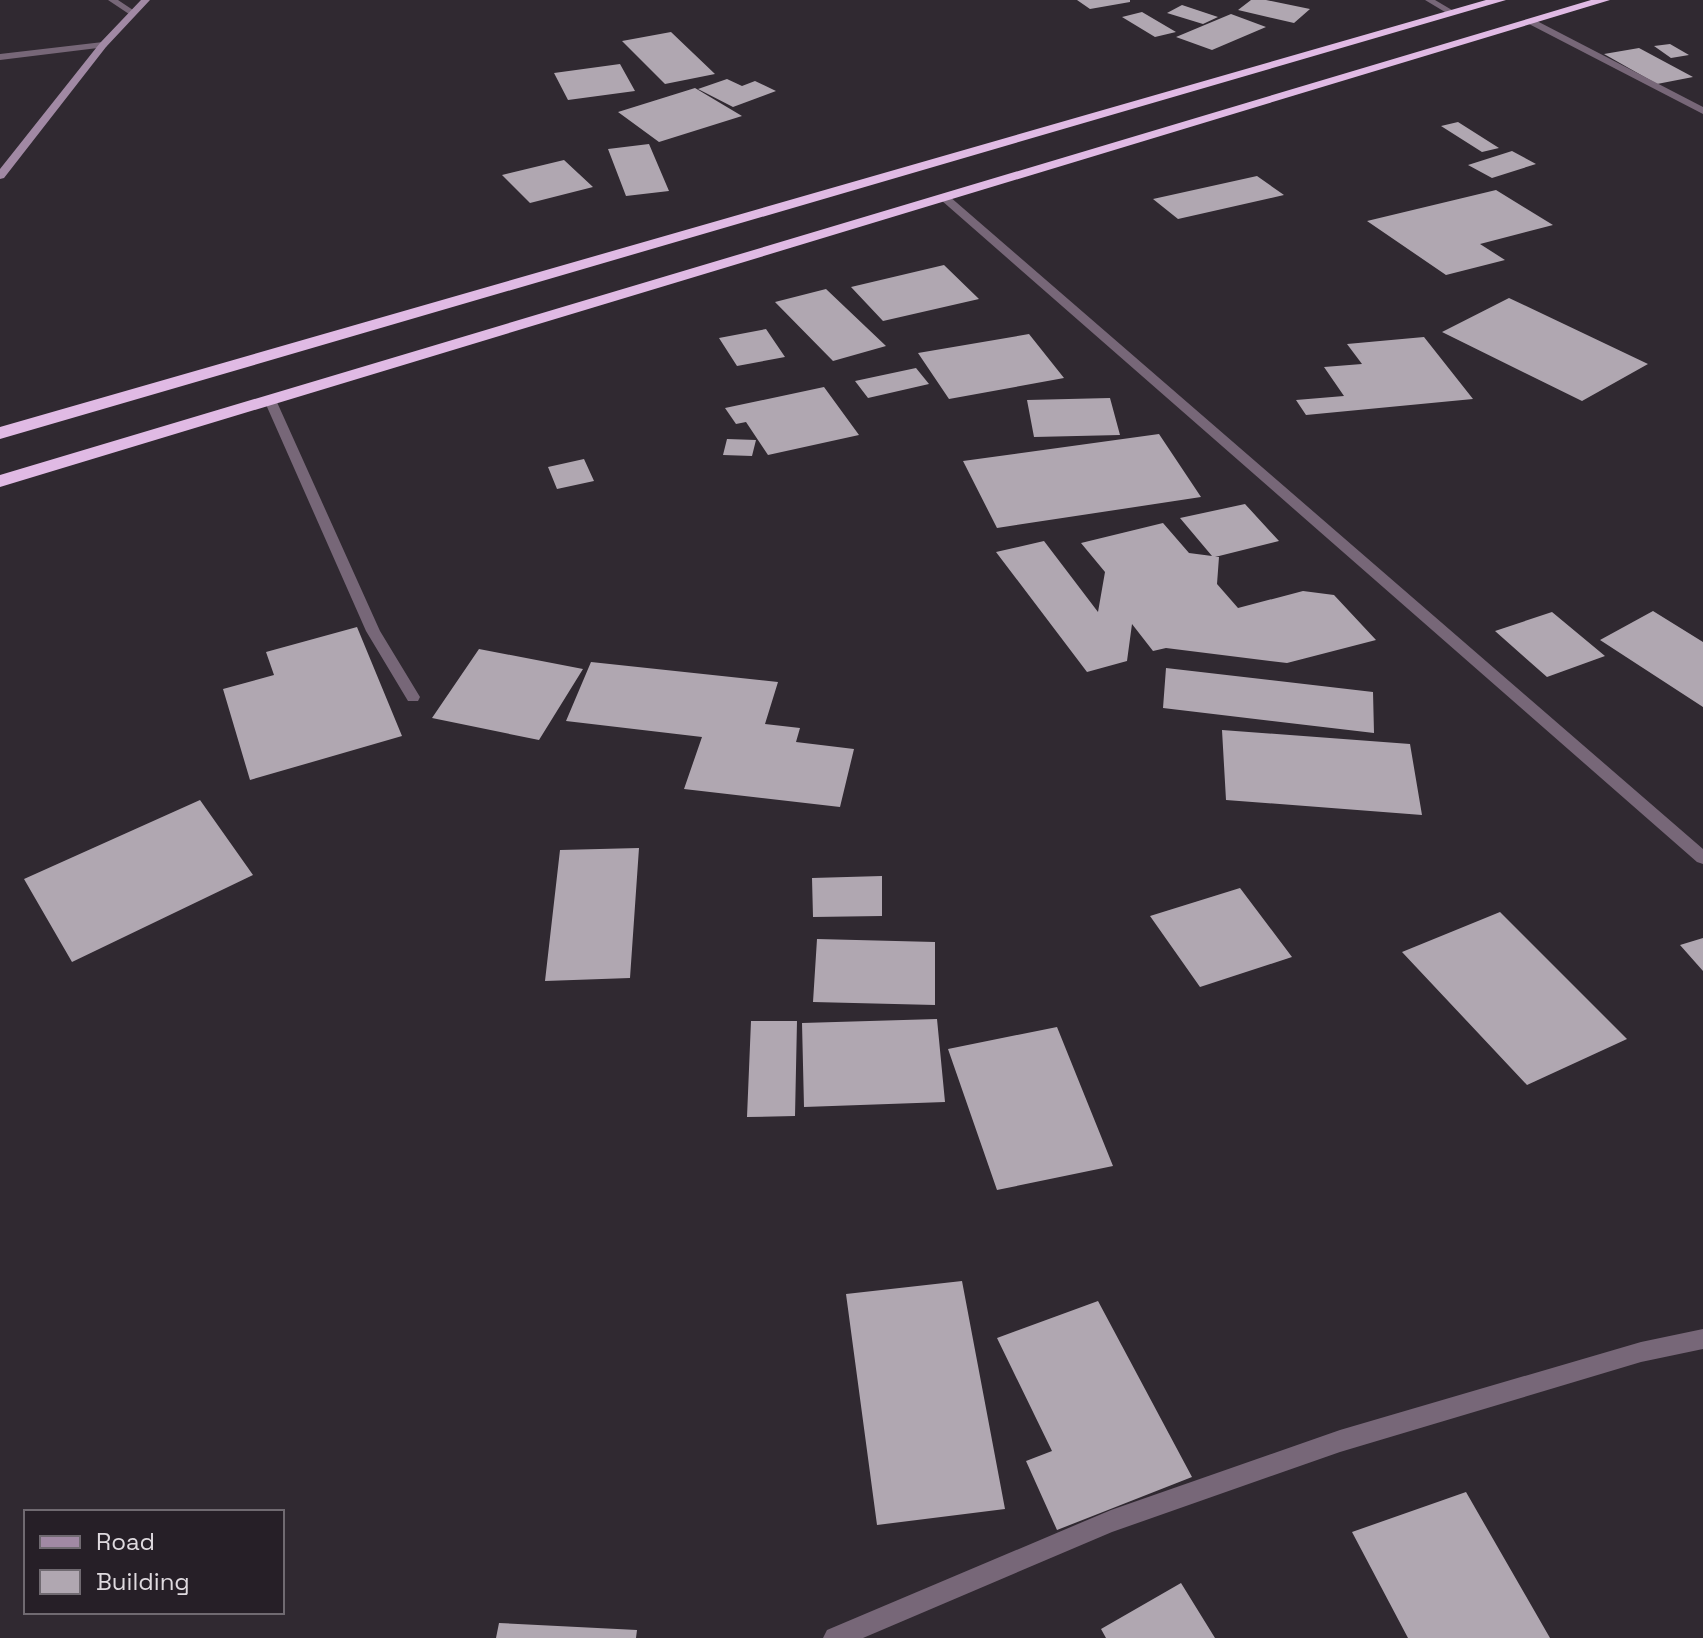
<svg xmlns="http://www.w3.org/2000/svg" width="1703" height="1638" viewBox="0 0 1703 1638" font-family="'Space Grotesk',sans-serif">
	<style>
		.building { fill: #b0a7b1 }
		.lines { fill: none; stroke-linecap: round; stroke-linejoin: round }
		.street { fill: #776778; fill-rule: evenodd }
		.secondary { fill: #a189a4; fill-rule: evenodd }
		.highway { fill: #e0bae4; fill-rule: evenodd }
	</style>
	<rect width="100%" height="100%" fill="#302931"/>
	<!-- building -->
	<path class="building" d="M1077,0H1130V2L1090,9Z
		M1251,0H1266L1310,9L1294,23L1238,10Z
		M1182,5L1218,17L1203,24L1167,13Z
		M1142,12L1176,32L1155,37L1122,17Z
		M1231,14L1266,27L1212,50L1176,37Z
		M671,32L715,74L665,84L622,41Z
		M1670,44L1689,55L1671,58L1654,46Z
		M1639,48L1693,77L1657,84L1604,54Z
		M620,64L635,91L568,100L554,73Z
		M727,79L742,86L755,81L776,91L733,107L698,89Z
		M695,88L742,116L659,142L618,112Z
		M1458,122L1499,148L1482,152L1441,126Z
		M649,144L669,191L626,196L608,149Z
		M1512,151L1536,164L1492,178L1468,165Z
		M564,160L593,187L530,203L502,175Z
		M1257,176L1284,195L1178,219L1153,199Z
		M1496,190L1553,225L1480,244L1505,260L1446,275L1367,221Z
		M944,265L979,299L883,321L851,287Z
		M826,289L886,346L833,361L775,302Z
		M1509,298L1648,364L1582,401L1442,332Z
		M766,329L785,357L737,366L719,338Z
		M1029,334L1064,378L949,399L918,353Z
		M1424,337L1473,399L1306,415L1296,400L1344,396L1324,367L1362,364L1347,344Z
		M916,368L929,384L868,398L855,381Z
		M824,387L859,435L768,455L746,422L736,424L725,408Z
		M1110,398L1120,435L1034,437L1027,400Z
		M1159,434L1201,497L997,528L963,461Z
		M727,439L756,440L752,456L723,455Z
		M584,459L594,481L557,489L548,467Z
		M1245,504L1279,541L1215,557H1219L1217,584L1238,608L1303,591L1334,595L1376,640L1287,663L1166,648L1153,651L1132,624L1127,661L1087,672L996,552L1044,541L1098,612L1105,572L1081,543L1163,523L1189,553L1212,556L1180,518Z
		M1653,611L1703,642V707L1600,640Z
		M1552,612L1605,656L1547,677L1495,631Z
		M357,627L402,736L250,780L223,689L274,675L266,652Z
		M479,649L583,669L539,740L432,718Z
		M591,662L778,682L765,724L800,728L796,742L854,749L840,807L684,789L702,737L566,721Z
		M1166,668L1373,692L1374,733L1163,708Z
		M1222,730L1410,744L1422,815L1226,800Z
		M200,800L253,875L72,962L24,879Z
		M639,848L630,978L545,981L560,850Z
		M882,876V916L813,917L812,878Z
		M1240,888L1292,957L1200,987L1150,916Z
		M1500,912L1627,1039L1527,1085L1402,952Z
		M1703,938V971L1680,945Z
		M817,939L935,942V1005L813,1002Z
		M937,1019L945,1102L804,1107L802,1023Z
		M751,1021H797L795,1116L747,1117Z
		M1057,1027L1113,1166L997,1190L948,1049Z
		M962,1281L1005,1509L877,1525L846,1294Z
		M1098,1301L1192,1477L1057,1530L1026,1461L1052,1451L997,1338Z
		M1466,1492L1550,1638H1408L1352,1532Z
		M1181,1583L1215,1638H1106L1101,1629Z
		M499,1623L637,1630L636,1638H496Z"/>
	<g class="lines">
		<!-- street -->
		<path class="street" d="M108,0H118L136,12L129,14Z
			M1425,0H1435L1457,13L1450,15Z
			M1529,20H1535L1703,107V114L1529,24Z
			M103,42L107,45L106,47L0,60V54Z
			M941,196H949L1703,849V864L1697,862L941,200Z
			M270,396L276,400L380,631L420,697L418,701H408L366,631L264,400Z
			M1703,1329V1349L1641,1362L1340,1452L1112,1532L863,1638H823L827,1630L1111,1510L1340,1430L1641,1342Z"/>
		<!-- secondary -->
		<path class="secondary" d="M141,0H150L106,47L4,178L0,179V169L100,43Z"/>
		<!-- highway -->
		<path class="highway" d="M1486,0H1506L0,439V427Z
			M1591,0H1610L0,487V475Z"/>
	</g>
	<!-- legend -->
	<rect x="24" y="1510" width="260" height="104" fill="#261f27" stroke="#706a71" stroke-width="2"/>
	<rect x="40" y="1536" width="40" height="12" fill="#a189a4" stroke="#706a71" stroke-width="2"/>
	<text x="96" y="1550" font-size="24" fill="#dfdadf">Road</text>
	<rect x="40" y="1570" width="40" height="24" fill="#b0a7b1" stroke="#706a71" stroke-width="2"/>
	<text x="96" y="1590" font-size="24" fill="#dfdadf">Building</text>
</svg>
